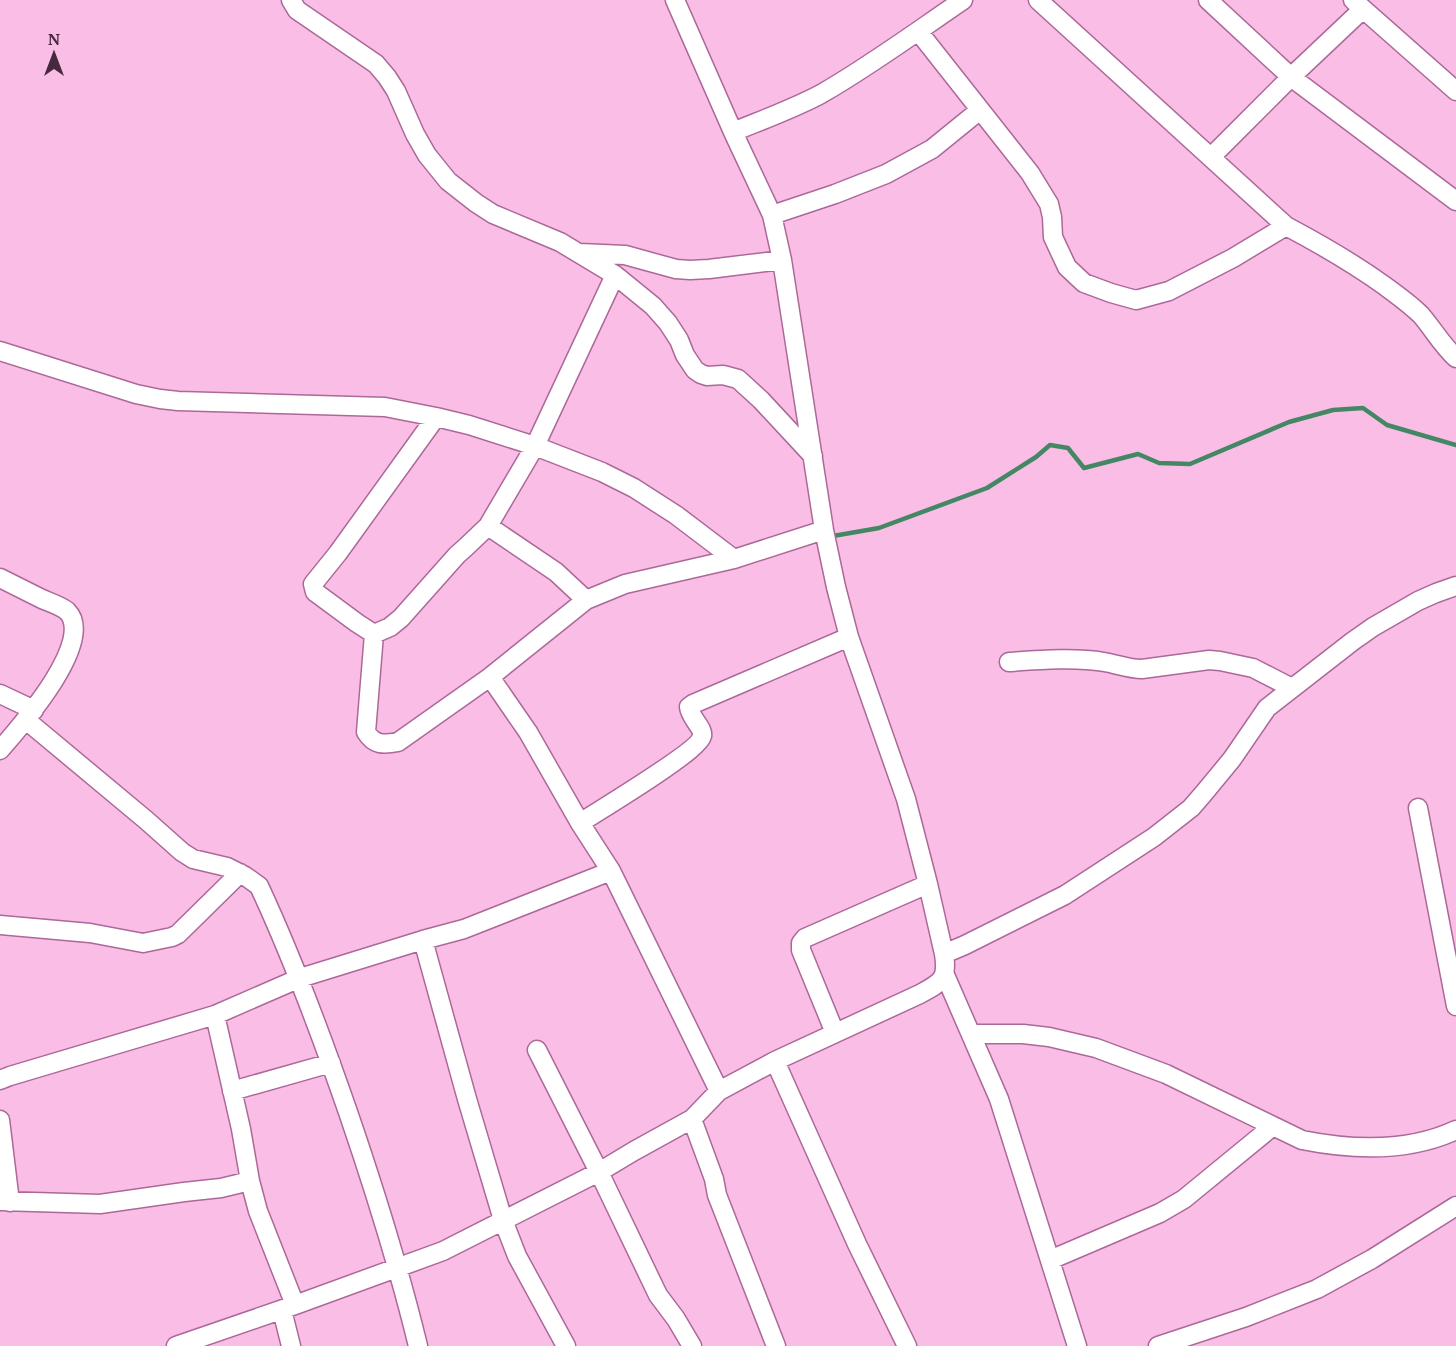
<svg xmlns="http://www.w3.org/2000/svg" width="1456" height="1346" viewBox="0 0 1456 1346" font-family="'PT Serif',serif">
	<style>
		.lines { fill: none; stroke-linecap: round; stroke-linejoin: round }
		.stream { stroke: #448764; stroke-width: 4.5 }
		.minor-casing { stroke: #ac6898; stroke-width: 21 }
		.minor { stroke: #fff; stroke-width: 18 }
	</style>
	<rect width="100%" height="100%" fill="#fabee6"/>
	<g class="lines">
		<!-- stream -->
		<path class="stream" d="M833,536L879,528L987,488L1036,457L1050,445L1068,448L1084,468L1138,454L1159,463L1190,464L1289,422L1333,410L1363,408L1387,425L1456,445"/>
		<!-- minor casing -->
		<g class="minor-casing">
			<path id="minor" d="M291,0L297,10L376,64L387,77L396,91L415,134L427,155L448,181L476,203L493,214L560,242L615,275L653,306L668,323L679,340L685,355L695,370L701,374L707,376L723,375L738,379L761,400L813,456
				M1038,0L1286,226C1320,244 1353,263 1385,286C1397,295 1410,304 1421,315C1433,329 1442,345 1456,358
				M1208,0L1291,77L1456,201
				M1353,0L1456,91
				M918,31L1030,173L1049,204L1052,217L1053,237L1067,267L1084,283L1111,293L1136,300L1169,291L1233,258L1286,226
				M733,132C762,120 793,109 821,94C870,66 916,32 963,0
				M1211,157L1291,77L1363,9
				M772,215L835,194L886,174L932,149L980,110
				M580,253L625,255L676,269L690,270L709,269L782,260
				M0,351L136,394L160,399L178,401L385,407L436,417L469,425L535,446L602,472L634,488L676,515L734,559
				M488,526L556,572L586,600
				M0,578C14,585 28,592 42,599C49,602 61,606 67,611C97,641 19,728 0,750
				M374,634L366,732C374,745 383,745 398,742L490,677L586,600L625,584L734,559L824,530
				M374,634L390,627L401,618L457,555L466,547L488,526L535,446L615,275
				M374,634L357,623L315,592L313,584L338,553L436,417
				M1009,662C1038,660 1075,657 1104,662C1117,664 1128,669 1142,669L1209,660L1220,661L1253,668L1292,688
				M490,677L528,732L580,823L611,871L719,1091
				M0,694L34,710
				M26,720L146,820L182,852L193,859L227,867L245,876L259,886C294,961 322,1037 349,1115C375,1191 399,1268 418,1346
				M1418,808L1456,1006
				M580,823C598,811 699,751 702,736C704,728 690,718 689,707L693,704L849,637
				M0,925L90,933L143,943L172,937L178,934L240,873
				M423,940L467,1099L503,1220L517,1256L566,1346
				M944,954L965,945L1065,895L1154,837L1191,808L1204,793L1232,759L1267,708L1353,641L1373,627L1418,601L1436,593L1456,586
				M945,975L999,1099L1077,1346
				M215,1015L241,1129L250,1181L258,1211L295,1305
				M835,1033L801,950V943L805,938L928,884
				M972,1034H1023L1049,1037L1096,1048L1166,1074L1302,1140C1352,1150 1409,1152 1456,1130
				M537,1050L599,1172L658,1295L676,1319L692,1346
				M775,1061L857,1244L907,1346
				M0,1080L10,1076L215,1015L300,978L423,940L464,929L611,871
				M232,1091L331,1063
				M692,1119L714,1179L717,1195L776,1346
				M0,1120L10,1202
				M0,1201L100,1204L184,1192L221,1188L250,1181
				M1050,1260L1160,1213L1184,1199L1273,1126
				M282,1310L291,1346
				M176,1346L295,1305L443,1251L599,1172L634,1151L692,1119L719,1091L775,1061L920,994C942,982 948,979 944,954L928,884L906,799L849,637L836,587L824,530L782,260L772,215L733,132L675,0
				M1158,1346L1246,1317L1317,1289L1372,1259L1456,1206"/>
		</g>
		<!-- minor -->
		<use href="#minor" class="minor"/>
	</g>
	<!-- north arrow -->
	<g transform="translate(54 54)" stroke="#fabee6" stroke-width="4.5" paint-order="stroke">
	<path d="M0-4.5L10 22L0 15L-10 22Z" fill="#46293e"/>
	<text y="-9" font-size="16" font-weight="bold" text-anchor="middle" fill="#46293e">N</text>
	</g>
</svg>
